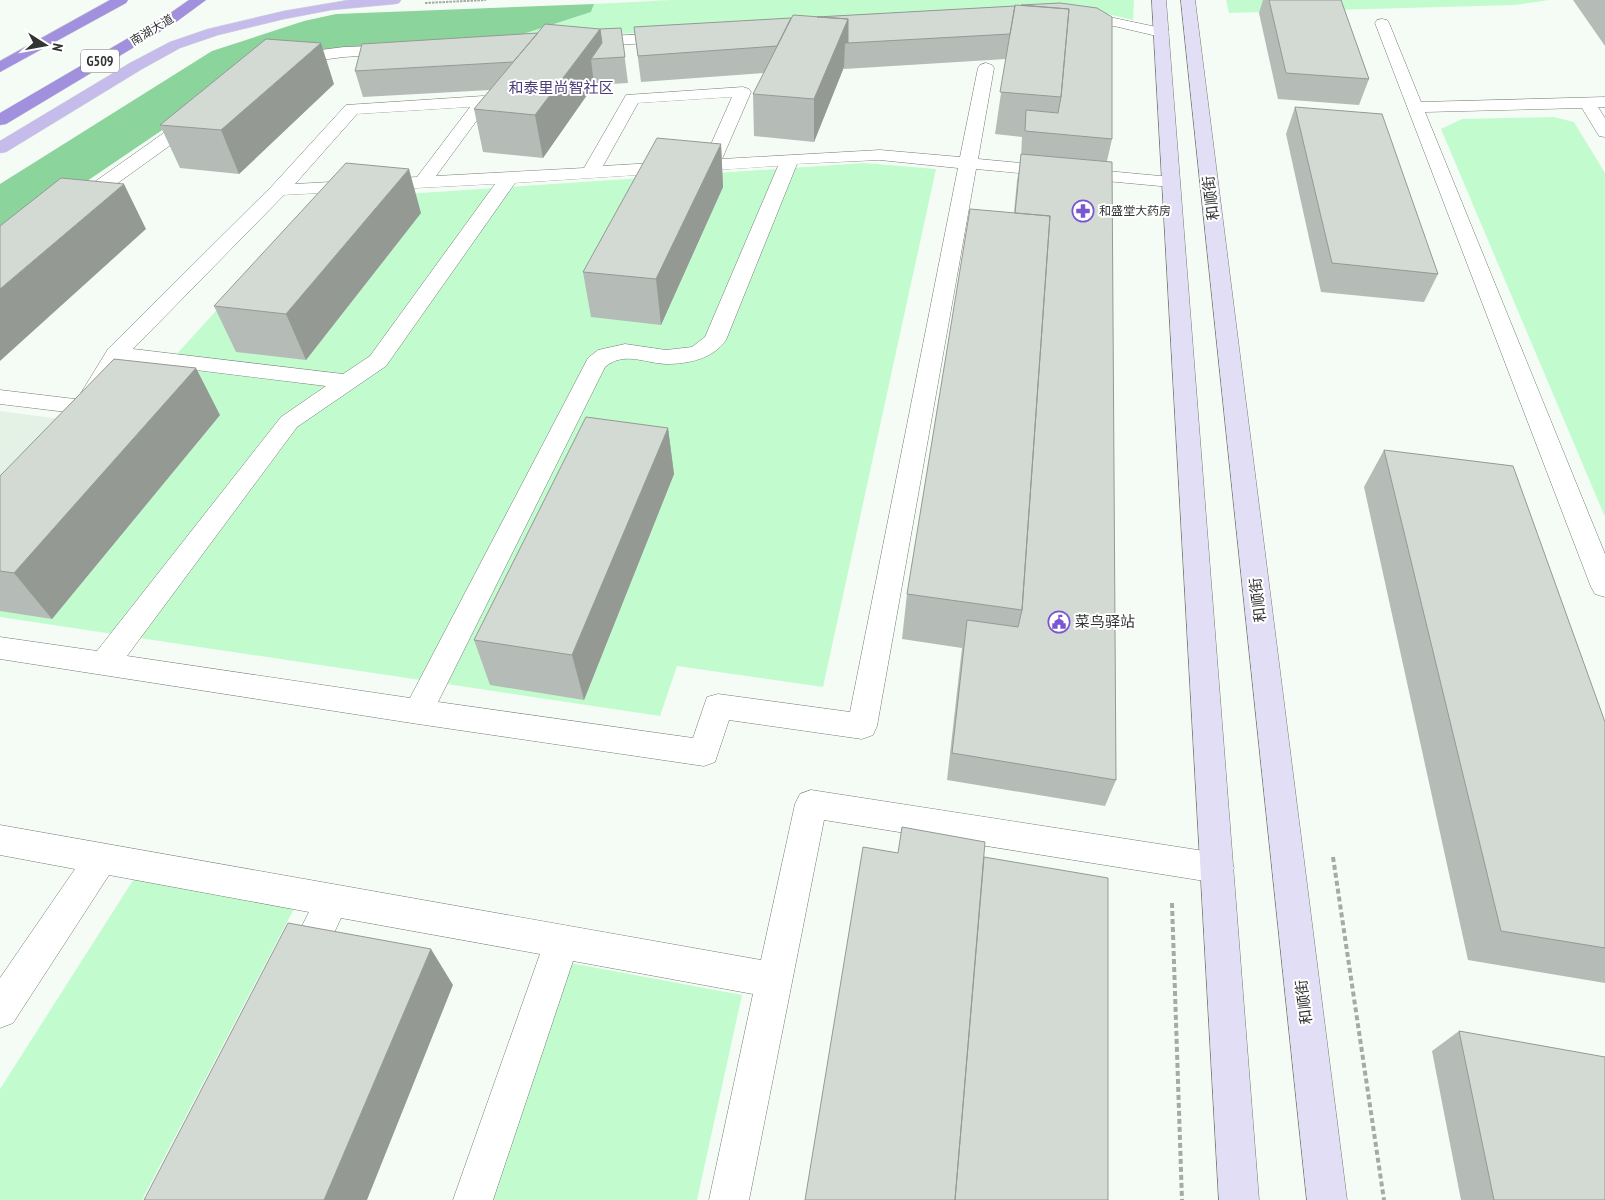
<svg xmlns="http://www.w3.org/2000/svg" width="1605" height="1200" viewBox="0 0 1605 1200" font-family="'PT Sans Narrow','Noto Sans SC',sans-serif">
	<style>
		.built { fill: #e4f2e6 }
		.green { fill: #c2fcce }
		.forest { fill: #8bd49b }
		.lines { fill: none; stroke-linecap: round; stroke-linejoin: round }
		.lane-casing { stroke: #747b75; stroke-width: 1 }
		.secondary-casing { stroke: #747b75; stroke-width: 1 }
		.primary-casing { stroke: #d6d6d6; stroke-width: 1 }
		.highway-casing { stroke: #d6d6d6; stroke-width: 1 }
		.path-far1 { stroke: #a4aaa5; stroke-width: 2; stroke-dasharray: 2.5 1; stroke-linecap: butt }
		.path { stroke: #a4aaa5; stroke-width: 4; stroke-dasharray: 5 3; stroke-linecap: butt }
		.lane { fill: #fff; fill-rule: evenodd }
		.secondary { fill: #e2def5; fill-rule: evenodd }
		.primary { fill: #c6bceb; fill-rule: evenodd }
		.highway { fill: #a090de; fill-rule: evenodd }
		.wall { fill: #b5bbb6 }
		.shaded-wall { fill: #949994 }
		.building { fill: #d3dad4; stroke: #949994 }
		.labels { text-anchor: middle; stroke-width: 4; stroke-linejoin: round; paint-order: stroke }
		.far-street-label { font-size: 12px; fill: #313432; stroke: #fff }
		.far-poi-label { font-size: 12px; fill: #313432; stroke: #fff; text-anchor: start }
		.shield { fill: #fff; stroke: #6f7170; stroke-width: 1 }
		.shield-label { font-size: 14px; font-weight: bold; fill: #313432 }
		.far-quarter-label { font-size: 15px; fill: #4c3d7a; stroke: #fff }
		.street-label { font-size: 15px; fill: #313432; stroke: #fff }
		.poi-label { font-size: 15px; fill: #313432; stroke: #fff; text-anchor: start }
	</style>
	<rect width="100%" height="100%" fill="#f5fcf6"/>
	<!-- built -->
	<path class="built" d="M0,411L61,419L0,481Z"/>
	<!-- green -->
	<path class="green" d="M671,0H1134L1133,20L1090,10L520,39V35L591,12L594,4Z
		M1226,0H1549L1515,5L1229,13Z
		M1554,117L1574,122L1605,173V517L1441,129L1462,119Z
		M864,163L936,169L823,687L677,666L660,716L0,617V548L317,200Z
		M137,874L297,903L142,1200H0V1089Z
		M565,962L742,995L697,1200H485Z"/>
	<!-- forest -->
	<path class="forest" d="M594,4L591,12L520,35L273,55L0,240V184L212,51L304,21L336,14Z"/>
	<g class="lines">
		<!-- lane casing -->
		<g class="lane-casing">
			<path id="lane" d="M1075,17L1114,18L1166,29L1169,32L1166,35L1161,37L1114,26L1070,24L1068,21L1070,18Z
				M1382,19L1387,20L1389,23L1421,102L1605,97V107H1598L1605,118V137L1599,136L1582,108L1425,112L1605,554V597L1595,594L1591,587L1375,23L1377,20Z
				M673,33L678,35L681,38L678,41L586,47L581,45L578,42L581,39L586,37Z
				M398,45L403,47L406,50L403,53L344,57L289,64L283,62L281,59L283,56L289,54L344,47Z
				M986,63L992,65L994,68L978,159L1171,177L1177,178L1180,182L1177,186L1171,187L976,169L877,726L873,735L862,739L729,720L715,762L704,766L418,724L0,659V637L97,651L281,417L326,386L123,361L100,398L92,400L84,398L81,393L108,349L272,186L346,105L483,96L489,97L491,101L436,176L584,168L626,95L743,87L749,89L751,92L722,159L880,150L960,157L978,68L980,65ZM732,97L704,160L603,166L638,103ZM470,107L417,177L295,184L357,114ZM880,160L958,168L850,712L718,694L707,697L693,738L438,702L605,367C624,351 644,363 666,364C688,364 713,359 726,340L797,164ZM778,166L705,337L692,347L666,350L625,344L598,350L588,358L410,698L127,656L297,427L386,366L515,183ZM495,184L370,356L343,374L133,349L284,195Z
				M198,112L204,113L206,117L204,121L83,208L76,210L69,208L67,204L69,200L192,113Z
				M0,390L83,400L91,402L95,407L91,412L83,414L0,404Z
				M811,790L1217,853L1229,857L1234,868L1229,879L1217,883L824,820L749,1200H709L753,994L573,961L493,1200H453L540,954L341,918L315,974L302,979L289,974L284,962L309,912L109,875L13,1023L0,1028V978L75,869L0,855V825L761,960L795,804L800,794Z"/>
		</g>
		<!-- secondary casing -->
		<g class="secondary-casing">
			<path id="secondary" d="M1152,0H1166L1259,1200H1219Z
				M1181,0H1195L1347,1200H1307Z"/>
		</g>
		<!-- primary casing -->
		<g class="primary-casing">
			<path id="primary" d="M349,0H401L399,3L394,4L331,10L284,19L218,35L180,48L142,69L6,152L0,153V141L130,63L170,42L208,29L284,11Z"/>
		</g>
		<!-- highway casing -->
		<g class="highway-casing">
			<path id="highway" d="M110,0H128L126,3L0,72V61Z
				M189,0H206L176,22L6,124L0,125V113L166,16Z"/>
		</g>
		<!-- path-far1 -->
		<path class="path-far1" d="M425,3L486,0"/>
		<!-- path -->
		<path class="path" d="M1333,857L1384,1200
			M1172,903L1182,1200"/>
		<!-- lane -->
		<use href="#lane" class="lane"/>
		<!-- secondary -->
		<use href="#secondary" class="secondary"/>
		<!-- primary -->
		<use href="#primary" class="primary"/>
		<!-- highway -->
		<use href="#highway" class="highway"/>
	</g>
	<!-- wall -->
	<path class="wall" d="M1263,0H1341L1369,79L1359,105L1278,99L1259,13Z
		M1573,0H1605V46Z
		M1015,6L1112,139L1107,161L1116,780L1105,806L947,780L962,648L902,639L907,594L1014,213L1017,181L1021,158L1022,137L995,134L1006,59L844,69V67L814,142L754,136L753,94L764,73L641,82L634,27Z
		M621,28L628,83L594,85L543,158L483,152L474,109L490,90L363,97L355,71L538,33Z
		M334,84L239,174L180,168L160,125Z
		M1295,107L1438,274L1424,302L1321,292L1286,134Z
		M721,144L723,187L661,325L591,317L583,272Z
		M421,213L306,360L236,352L214,306Z
		M220,415L52,619L0,611V476Z
		M668,428L674,474L584,700L490,685L474,640Z
		M1384,450L1605,722V983L1468,960L1364,487Z
		M1459,1031L1605,1200H1461L1432,1051Z"/>
	<!-- shaded-wall -->
	<path class="shaded-wall" d="M848,19V43L845,44L844,67L814,142V99Z
		M600,29L604,58L591,59L594,85L543,158L535,115Z
		M321,43L334,84L239,174L221,130Z
		M721,144L723,187L661,325L656,279Z
		M409,169L421,213L306,360L286,314Z
		M124,184L146,229L0,361V289Z
		M196,368L220,415L52,619L14,573Z
		M668,428L674,474L584,700L572,655Z
		M431,949L453,985L367,1200H324Z"/>
	<!-- building -->
	<path class="building" d="M1269,0H1341L1369,79L1286,73Z
		M1060,3L1097,8L1112,17V139L1025,131L1026,110L1058,113L1061,97L1069,9L1021,5Z
		M1015,5L1069,9L1061,97L1000,92Z
		M1015,6L1010,34L848,43V19L817,17Z
		M793,15L848,19L814,99L753,94Z
		M791,18L777,46L638,56L634,27Z
		M545,24L600,29L535,115L474,109Z
		M621,28L625,57L591,59L602,43L600,29Z
		M538,33L513,62L355,71L362,44Z
		M266,39L321,43L221,130L160,125Z
		M1295,107L1382,114L1438,274L1332,263Z
		M657,138L721,144L656,279L583,272Z
		M1021,154L1112,162L1116,780L952,753L967,620L1018,627L1022,610L1050,216L1015,213Z
		M346,163L409,169L286,314L214,306Z
		M61,178L124,184L0,289V226Z
		M970,209L1050,216L1022,610L907,594Z
		M114,359L196,368L14,573L0,571V476Z
		M586,417L668,428L572,655L474,640Z
		M1384,450L1513,466L1605,722V948L1501,931Z
		M902,827L985,842L955,1200H805L863,847L898,853Z
		M984,857L1108,878V1200H955Z
		M288,923L431,949L324,1200H144Z
		M1459,1031L1605,1057V1200H1494Z"/>
	<!-- icons -->
	<defs>
		<g id="pharmacy-ring" transform="scale(1.125)"><circle r="9.5" fill="#fff" stroke="#7957d0" stroke-width="1.5"/><path d="M-2-6h4v4h4v4h-4v4h-4v-4h-4v-4h4Z" fill="#7957d0"/></g>
		<g id="civic-ring" transform="scale(1.125)"><circle r="9.5" fill="#fff" stroke="#7957d0" stroke-width="1.5"/><path d="M-.6-6.5H3V-4.5H.6V-3L4-1V1h2V6H-6V1h2V-1L-.6-3ZM-1.2 2.5V6h2.4V2.5Z" fill="#7957d0"/></g>
	</defs>
	<g fill-rule="evenodd">
		<use href="#pharmacy-ring" x="1083" y="211"/>
		<use href="#civic-ring" x="1059" y="622"/>
	</g>
	<g class="labels">
		<!-- far-street labels -->
		<g class="far-street-label">
			<text transform="translate(152 30) rotate(-31)" y="4">南湖大道</text>
		</g>
		<!-- far-poi labels -->
		<g class="far-poi-label">
			<text x="1099" y="215">和盛堂大药房</text>
		</g>
		<!-- shield labels -->
		<rect class="shield" x="81" y="49.5" width="38" height="23" rx="4"/>
		<g class="shield-label">
			<text x="100" y="66">G509</text>
		</g>
		<!-- far-quarter labels -->
		<g class="far-quarter-label">
			<text x="561" y="93">和泰里尚智社区</text>
		</g>
		<!-- street labels -->
		<g class="street-label">
			<text transform="translate(1211 198) rotate(-97)" y="5">和顺街</text>
			<text transform="translate(1258 600) rotate(-97)" y="5">和顺街</text>
			<text transform="translate(1304 1002) rotate(-97)" y="5">和顺街</text>
		</g>
		<!-- poi labels -->
		<g class="poi-label">
			<text x="1075" y="627">菜鸟驿站</text>
		</g>
	</g>
	<!-- north arrow -->
	<g transform="translate(45 45) rotate(101)" stroke="#ffffff" stroke-width="4" paint-order="stroke">
	<path d="M0-4L9 19L0 12L-9 19Z" fill="#313432"/>
	<text y="-8" font-size="14" font-weight="bold" text-anchor="middle" fill="#313432">N</text>
	</g>
</svg>
